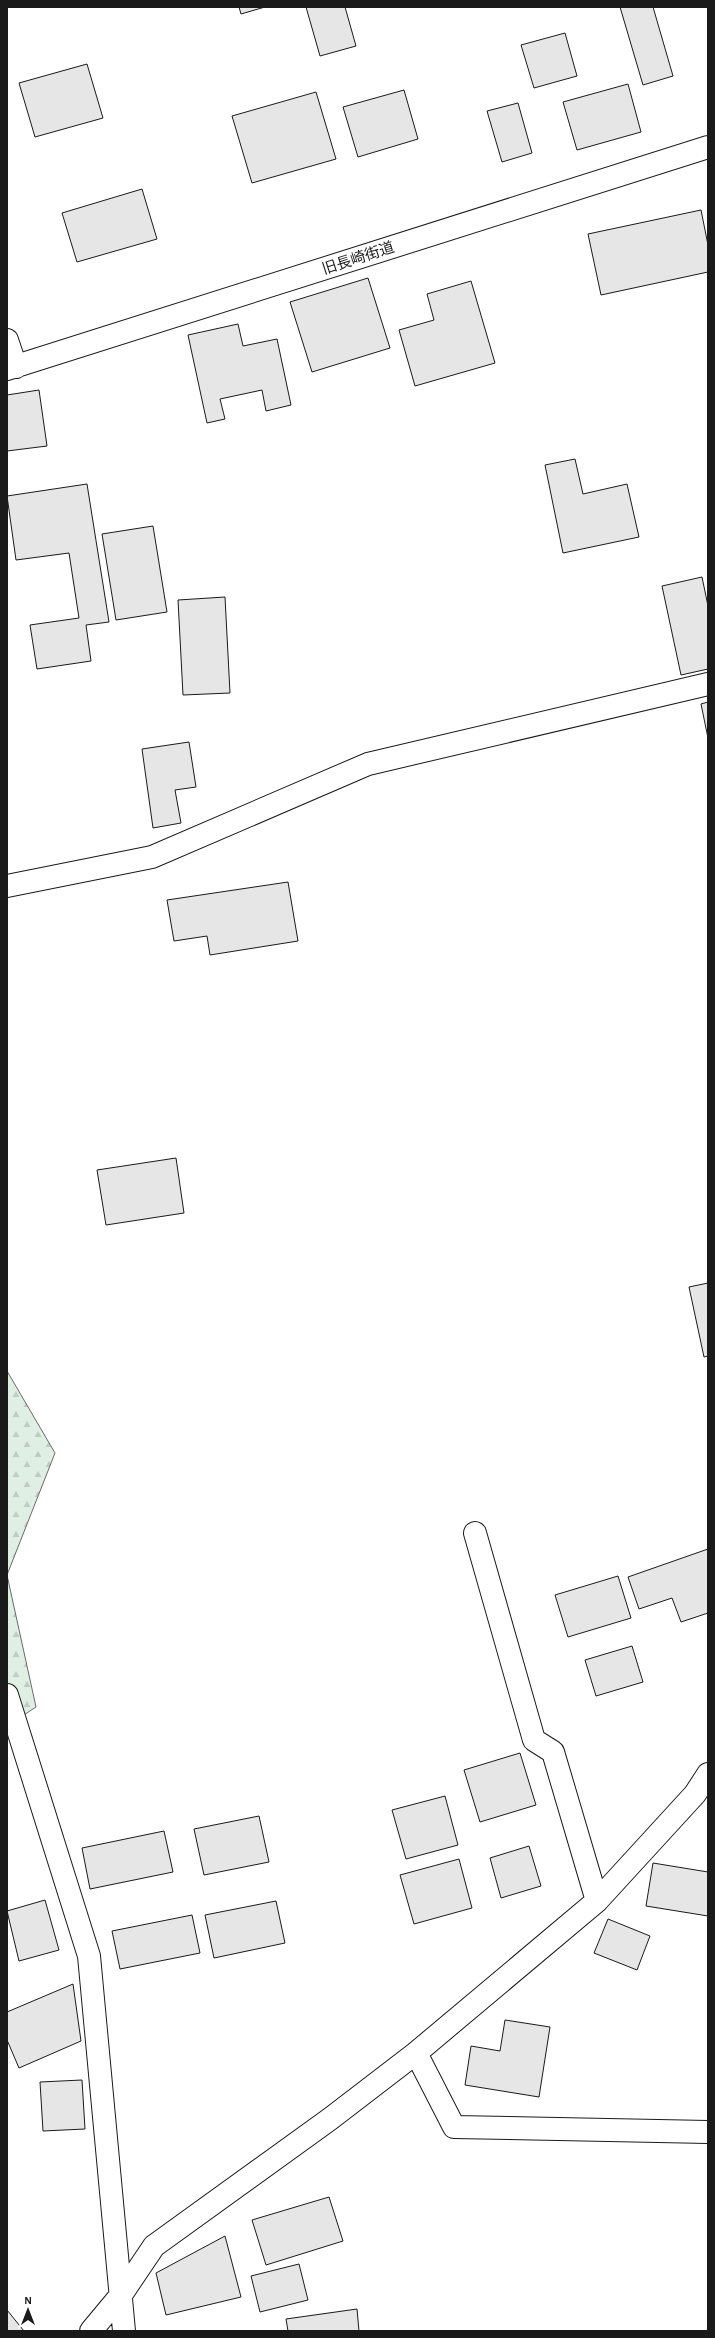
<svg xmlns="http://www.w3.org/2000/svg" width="715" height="2338" viewBox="0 0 715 2338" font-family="'Alegreya Sans','Noto Sans JP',sans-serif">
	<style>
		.forest { fill: url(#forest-firs); stroke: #6a6a6a }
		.building { fill: #e6e6e6; stroke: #1a1a1a }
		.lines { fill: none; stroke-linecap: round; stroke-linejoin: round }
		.minor-casing { stroke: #1a1a1a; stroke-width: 24 }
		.minor { stroke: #fff; stroke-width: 22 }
		.labels { text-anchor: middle; stroke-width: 3; stroke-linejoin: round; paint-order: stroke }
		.street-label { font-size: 15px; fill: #1a1a1a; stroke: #fff }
	</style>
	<defs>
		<pattern id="forest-firs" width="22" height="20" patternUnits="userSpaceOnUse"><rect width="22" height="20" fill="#e0efe3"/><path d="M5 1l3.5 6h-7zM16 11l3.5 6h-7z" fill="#c0ccc2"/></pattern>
	</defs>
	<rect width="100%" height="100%" fill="#fff"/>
	<!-- forest -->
	<path class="forest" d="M7,1371L55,1453L7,1575L36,1707L7,1726Z"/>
	<!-- building -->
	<path class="building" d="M239,7H265L241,14Z
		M306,7H345L356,46L320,56Z
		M620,7H653L673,76L643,85Z
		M565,33L577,76L534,88L521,45Z
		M87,64L103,118L35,137L19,83Z
		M628,84L641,132L577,150L563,102Z
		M404,90L418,139L358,157L343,107Z
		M316,92L336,159L252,183L232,116Z
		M518,103L532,153L502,162L487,111Z
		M142,189L157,239L77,262L62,213Z
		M701,210L708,245V272L601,295L588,234Z
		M368,278L390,348L312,372L290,302Z
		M471,281L495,363L415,386L399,330L434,320L427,294Z
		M238,324L243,346L277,339L291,405L266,411L262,390L220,399L225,419L207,423L188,335Z
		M39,390L47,446L7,451V395Z
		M575,459L583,494L627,484L639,537L563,553L545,465Z
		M87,484L109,622L86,625L91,661L37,669L30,625L79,618L69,553L16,560L7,496Z
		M153,526L167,612L116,620L102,534Z
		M702,577L708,606V669L681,675L662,586Z
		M225,597L230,693L183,695L178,600Z
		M708,702V738L701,704Z
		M189,742L196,787L175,790L181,823L153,828L142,749Z
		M288,882L298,941L210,955L207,936L174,941L167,900Z
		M176,1158L184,1213L106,1225L97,1170Z
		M708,1283V1356L704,1357L689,1287Z
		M708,1549V1613L681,1622L672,1598L639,1609L628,1577Z
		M618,1576L631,1618L568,1637L555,1595Z
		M632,1646L643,1682L596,1696L585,1660Z
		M520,1753L536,1805L480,1822L464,1770Z
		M445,1796L458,1845L406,1859L392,1810Z
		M259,1816L269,1862L204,1875L194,1829Z
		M164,1831L173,1872L90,1889L82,1848Z
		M529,1846L541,1886L501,1898L490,1858Z
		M459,1859L472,1908L414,1924L400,1875Z
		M653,1863L708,1872V1916L646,1906Z
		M45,1900L59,1950L19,1961L7,1911Z
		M276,1901L285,1943L214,1958L205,1915Z
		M192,1915L200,1953L120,1969L112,1931Z
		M608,1919L650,1936L637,1970L594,1953Z
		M73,1984L81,2041L19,2068L7,2040V2012Z
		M505,2020L550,2027L539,2097L465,2085L471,2046L500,2051Z
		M82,2080L85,2129L43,2131L40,2082Z
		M329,2197L343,2241L266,2265L252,2220Z
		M225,2236L241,2297L166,2315L156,2273Z
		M299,2264L308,2300L260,2312L251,2276Z
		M357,2309L359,2331H288L286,2319Z
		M7,2310L24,2331H7Z"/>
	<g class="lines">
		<!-- minor casing -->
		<g class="minor-casing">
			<path id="minor" d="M7,340L16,367
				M7,369L708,147
				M7,886L152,857L368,764L708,684
				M475,1533L534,1740L553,1752L597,1901
				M7,1695L89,1956L124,2331
				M416,2053L454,2127L708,2132
				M91,2331L121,2295L154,2246L330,2119L416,2053L597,1901L695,1794L708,1774"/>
		</g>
		<!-- minor -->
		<use href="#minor" class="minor"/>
	</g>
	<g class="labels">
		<!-- street labels -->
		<g class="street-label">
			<text transform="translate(358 258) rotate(-18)" y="5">旧長崎街道</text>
		</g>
	</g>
	<!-- border -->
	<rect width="715" height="2338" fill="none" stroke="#1a1a1a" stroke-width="16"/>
	<!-- north arrow -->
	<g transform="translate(28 2310)" stroke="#ffffff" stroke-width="3" paint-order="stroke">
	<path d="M0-3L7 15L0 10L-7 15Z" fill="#1a1a1a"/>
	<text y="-6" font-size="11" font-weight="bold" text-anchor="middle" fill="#1a1a1a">N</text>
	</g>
</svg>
